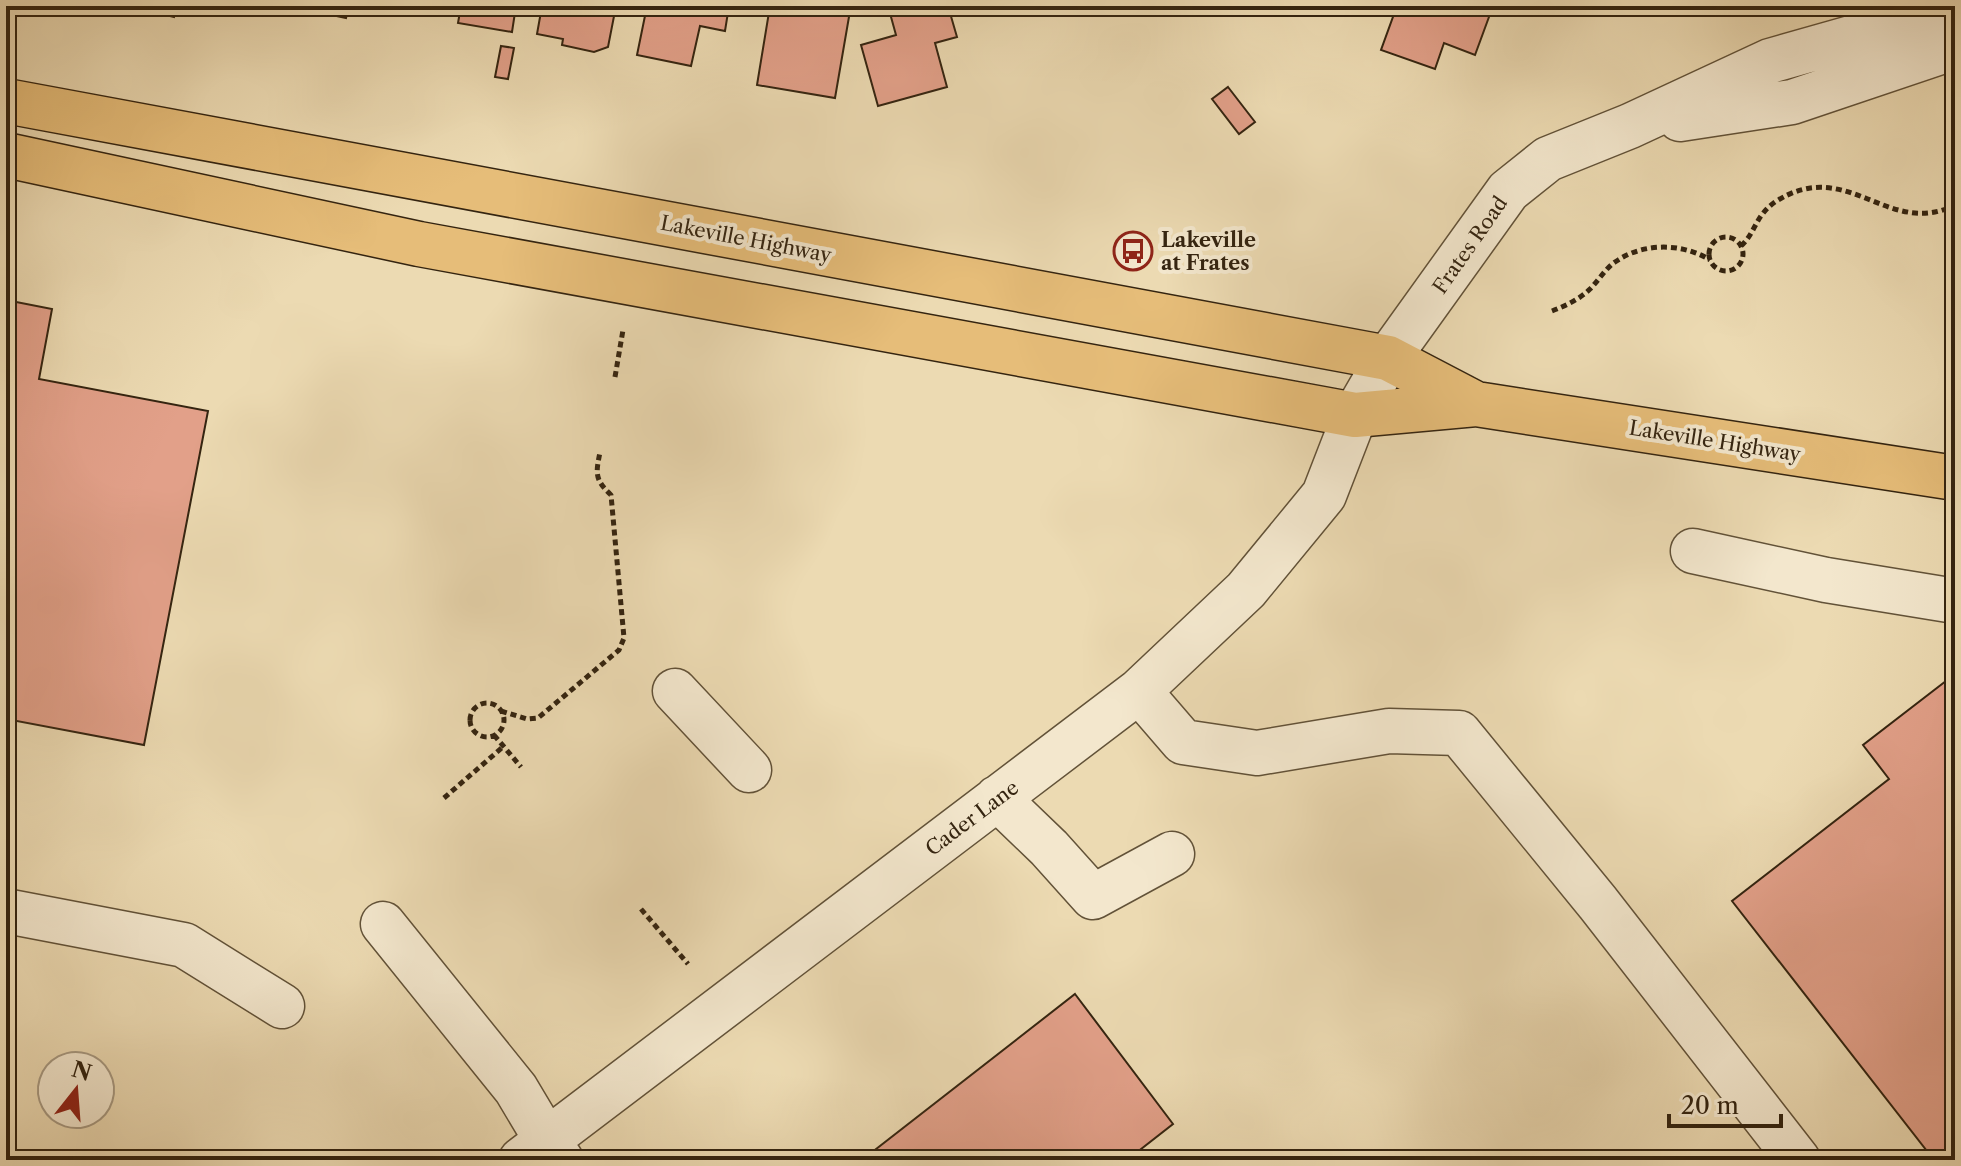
<svg xmlns="http://www.w3.org/2000/svg" width="1961" height="1166" viewBox="0 0 1961 1166" font-family="'Libre Caslon Text',serif">
	<style>
		.building { fill: #e2a089; stroke: #342410; stroke-width: 2 }
		.lines { fill: none; stroke-linecap: round; stroke-linejoin: round }
		.minor-casing { stroke: #625238; stroke-width: 47 }
		.major-casing { stroke: #342410; stroke-width: 47 }
		.path { stroke: #342410; stroke-width: 5; stroke-dasharray: 6 4; stroke-linecap: butt }
		.minor { stroke: #f3e7cd; stroke-width: 44 }
		.major { stroke: #e6bd79; stroke-width: 44 }
		.labels { text-anchor: middle; stroke-width: 8; stroke-linejoin: round; paint-order: stroke }
		.street-label { font-size: 20px; fill: #342410; stroke: #f3e7cd }
		.poi-label { font-size: 20px; font-weight: bold; fill: #342410; stroke: #f3e7cd; text-anchor: start }
	</style>
	<rect width="100%" height="100%" fill="#ecdab2"/>
	<filter id="stains"><feTurbulence type="fractalNoise" baseFrequency=".0025" numOctaves="4"/><feColorMatrix values="0 0 0 0 .2 0 0 0 0 .09 0 0 0 0 .02 0 0 0 .5 -.17"/></filter>
	<radialGradient id="worn" r=".72"><stop offset=".6" stop-color="#630" stop-opacity="0"/><stop offset="1" stop-color="#630" stop-opacity=".3"/></radialGradient>
	<!-- building -->
	<path class="building" d="M143,6H176L174,17L142,9Z
		M319,6H349L346,18L318,12Z
		M461,6H516L512,32L458,23Z
		M542,6H616L608,47L594,52L562,45L563,39L537,34Z
		M647,6H729L725,31L700,26L691,66L637,55Z
		M770,6H822L850,11L835,98L757,85Z
		M888,6H948L957,37L935,43L947,87L878,106L861,45L896,35Z
		M1386,6H1493L1475,55L1444,43L1435,69L1381,50L1394,14L1384,10Z
		M501,46L514,48L508,79L495,77Z
		M1228,87L1255,122L1239,134L1212,99Z
		M6,300L52,309L39,379L208,411L144,745L6,719Z
		M1955,674V1160H1934L1732,901L1889,779L1863,745Z
		M1075,994L1173,1124L1127,1160H862Z"/>
	<g class="lines">
		<!-- minor casing -->
		<g class="minor-casing">
			<path id="minor" d="M1680,119L1792,102L1955,47
				M1693,551L1826,580L1955,601
				M675,691L749,770
				M1139,691L1183,742L1257,753L1389,731L1459,733L1598,903L1798,1160
				M997,798L1049,848L1093,897L1172,854
				M6,911L184,945L282,1006
				M383,924L516,1089L547,1141L561,1160
				M521,1160L1139,691L1246,590L1324,495L1355,415L1388,358L1508,191L1548,159L1630,126L1770,61L1897,25L1941,6"/>
		</g>
		<!-- major casing -->
		<g class="major-casing">
			<path id="major" d="M6,101L1388,358L1476,404L1489,406L1955,478
				M6,155L419,244L1355,415L1476,404"/>
		</g>
		<!-- path -->
		<path class="path" d="M1709 254a17 17 0 1 1 34 0a17 17 0 1 1-34 0Z
			M1741,246C1756,232 1755,216 1775,202C1847,155 1888,239 1955,205
			M1552,311C1565,306 1580,299 1590,289C1599,280 1605,269 1615,262C1643,242 1683,243 1710,260
			M615,377L623,330
			M470 720a17 17 0 1 1 34 0a17 17 0 1 1-34 0Z
			M501,711L527,719L538,718L619,650L624,638L611,495C594,479 596,473 600,452
			M494,735L521,767
			M444,798L504,746
			M641,909L688,964"/>
		<!-- minor -->
		<use href="#minor" class="minor"/>
		<!-- major -->
		<use href="#major" class="major"/>
	</g>
	<!-- icons -->
	<defs>
		<g id="bus-ring" transform="scale(2)"><circle r="9.5" fill="#f3e7cd" stroke="#8f2418" stroke-width="1.5"/><path d="M-5-6H5V4H4V6H2V4H-2V6H-4V4H-5ZM-3.5-4V0h7V-4ZM-3.5 1.2v1.5H-2V1.2ZM2 1.2v1.5H3.5V1.2Z" fill="#8f2418"/></g>
	</defs>
	<g fill-rule="evenodd">
		<use href="#bus-ring" x="1133" y="251"/>
	</g>
	<g class="labels">
		<!-- street labels -->
		<g class="street-label">
			<text transform="translate(746 239) rotate(11)" y="7">Lakeville Highway</text>
			<text transform="translate(1470 245) rotate(-55)" y="7">Frates Road</text>
			<text transform="translate(1715 441) rotate(9)" y="7">Lakeville Highway</text>
			<text transform="translate(972 818) rotate(-37)" y="7">Cader Lane</text>
		</g>
		<!-- poi labels -->
		<g class="poi-label">
			<text x="1161" y="247">Lakeville<tspan x="1161" dy="23">at Frates</tspan></text>
		</g>
	</g>
	<!-- margin -->
	<rect width="1961" height="1166" fill="none" stroke="#ecdab2" stroke-width="32"/>
	<rect x="8" y="8" width="1945" height="1150" fill="none" stroke="#342410" stroke-width="4"/>
	<rect x="16" y="16" width="1929" height="1134" fill="none" stroke="#342410" stroke-width="2"/>
	<!-- north arrow -->
	<g transform="translate(76 1090) rotate(17)"><circle r="38" fill="#f3e7cd" stroke="#a79981" stroke-width="2"/>
	<path d="M0-6L14 30L0 20L-14 30Z" fill="#8f2418"/>
	<text y="-12" font-size="22" font-weight="bold" text-anchor="middle" fill="#342410">N</text>
	</g>
	<!-- scale -->
	<path d="M1669 1114v12h112v-12" fill="none" stroke="#342410" stroke-width="4"/>
	<text x="1681" y="1114" font-size="24" fill="#342410" stroke="#f3e7cd" stroke-width="6" paint-order="stroke">20 m</text>
	<rect width="100%" height="100%" filter="url(#stains)"/>
	<rect width="100%" height="100%" fill="url(#worn)"/>
</svg>
